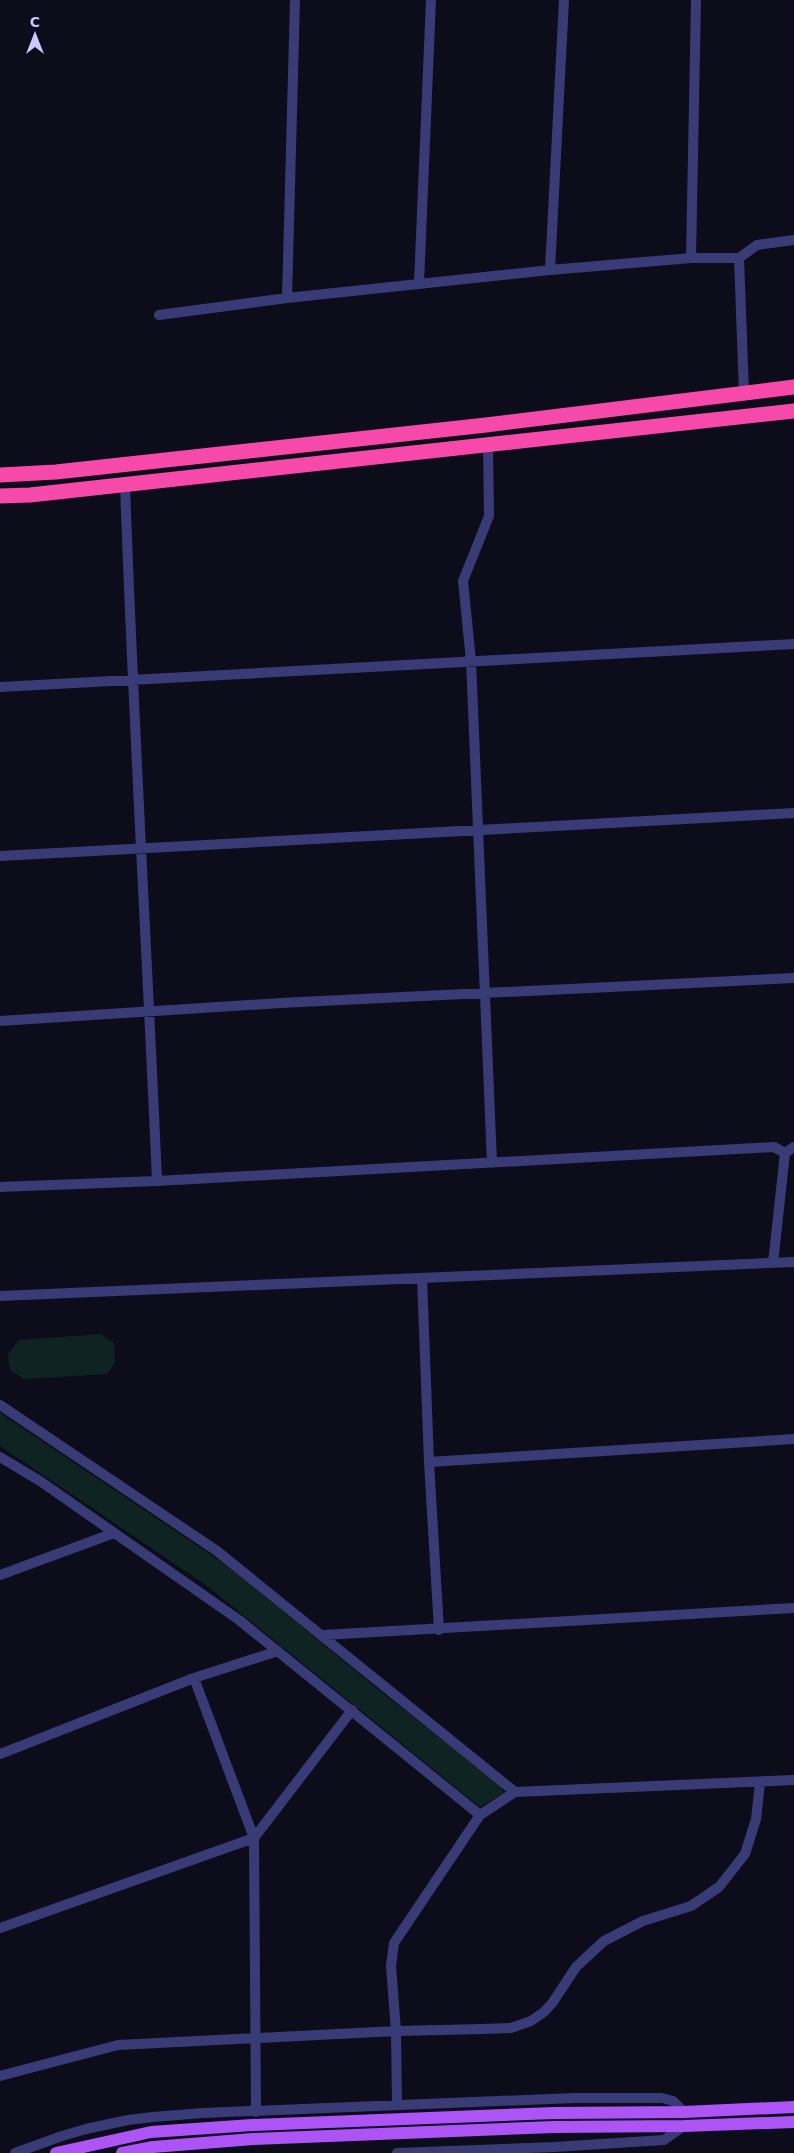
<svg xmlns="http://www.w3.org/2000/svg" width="794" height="2153" viewBox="0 0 794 2153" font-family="'DejaVu Sans',sans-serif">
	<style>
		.green { fill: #0f2422 }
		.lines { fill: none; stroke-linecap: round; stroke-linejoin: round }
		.minor { stroke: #393b77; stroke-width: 10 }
		.major { stroke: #ad54f7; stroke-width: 12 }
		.highway { stroke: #f649aa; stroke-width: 15 }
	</style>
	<rect width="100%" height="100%" fill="#0d0c1b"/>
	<!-- green -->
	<path class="green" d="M101,1334L114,1343L115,1362L107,1374L24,1379L10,1370L8,1354L19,1340Z
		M0,1413L229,1567L390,1699L500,1785L504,1793L480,1807L206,1585L0,1446Z"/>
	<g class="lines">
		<!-- minor -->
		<path class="minor" d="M691,258L696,0
			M739,258L744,393
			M550,270L564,0
			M419,283L431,0
			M287,298L295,0
			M159,315L287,298L550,270L691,258H739L757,245L794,240
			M488,444L489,516L463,581L471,661L492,1163
			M125,484C133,717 147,949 157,1181
			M0,687L794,644
			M0,856L794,813
			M0,1021L280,1003L794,978
			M785,1153L794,1147
			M0,1187L157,1181L774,1147L785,1153L773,1263
			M422,1278L429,1462L439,1630
			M0,1296L794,1262
			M0,1405L217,1551L515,1792
			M0,1457L40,1481L239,1620L480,1815
			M429,1462L794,1439
			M0,1575L114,1533
			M323,1635L794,1608
			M194,1678L254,1838L256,2112
			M0,1754L194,1678L278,1651
			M0,1928L254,1838L352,1710
			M0,2076L118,2045L396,2031L483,2029L511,2028L531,2021L544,2012L553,2002L576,1967L604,1941L643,1921L691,1906L719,1887L745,1854L756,1819L760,1783
			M397,2105L396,2031L391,1966L394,1943L480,1815L515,1792L794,1780
			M15,2153L62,2136L86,2129L128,2120L153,2117L203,2113L575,2098H662L673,2101L684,2112
			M397,2153L554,2147L664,2140L684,2126"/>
		<!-- major -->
		<path class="major" d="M56,2153L151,2132L252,2125L554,2113L684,2112L794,2107
			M122,2153L153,2147L253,2139L554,2127L684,2126L794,2122"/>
		<!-- highway -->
		<path class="highway" d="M0,475L56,472L486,425L794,387
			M0,496L30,495L794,411"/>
	</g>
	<!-- north arrow -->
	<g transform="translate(35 35)" stroke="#0d0c1b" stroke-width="4" paint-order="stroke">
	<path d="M0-4L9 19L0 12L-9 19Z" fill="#cac8fc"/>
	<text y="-8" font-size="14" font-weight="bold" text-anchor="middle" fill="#cac8fc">С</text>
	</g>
</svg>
